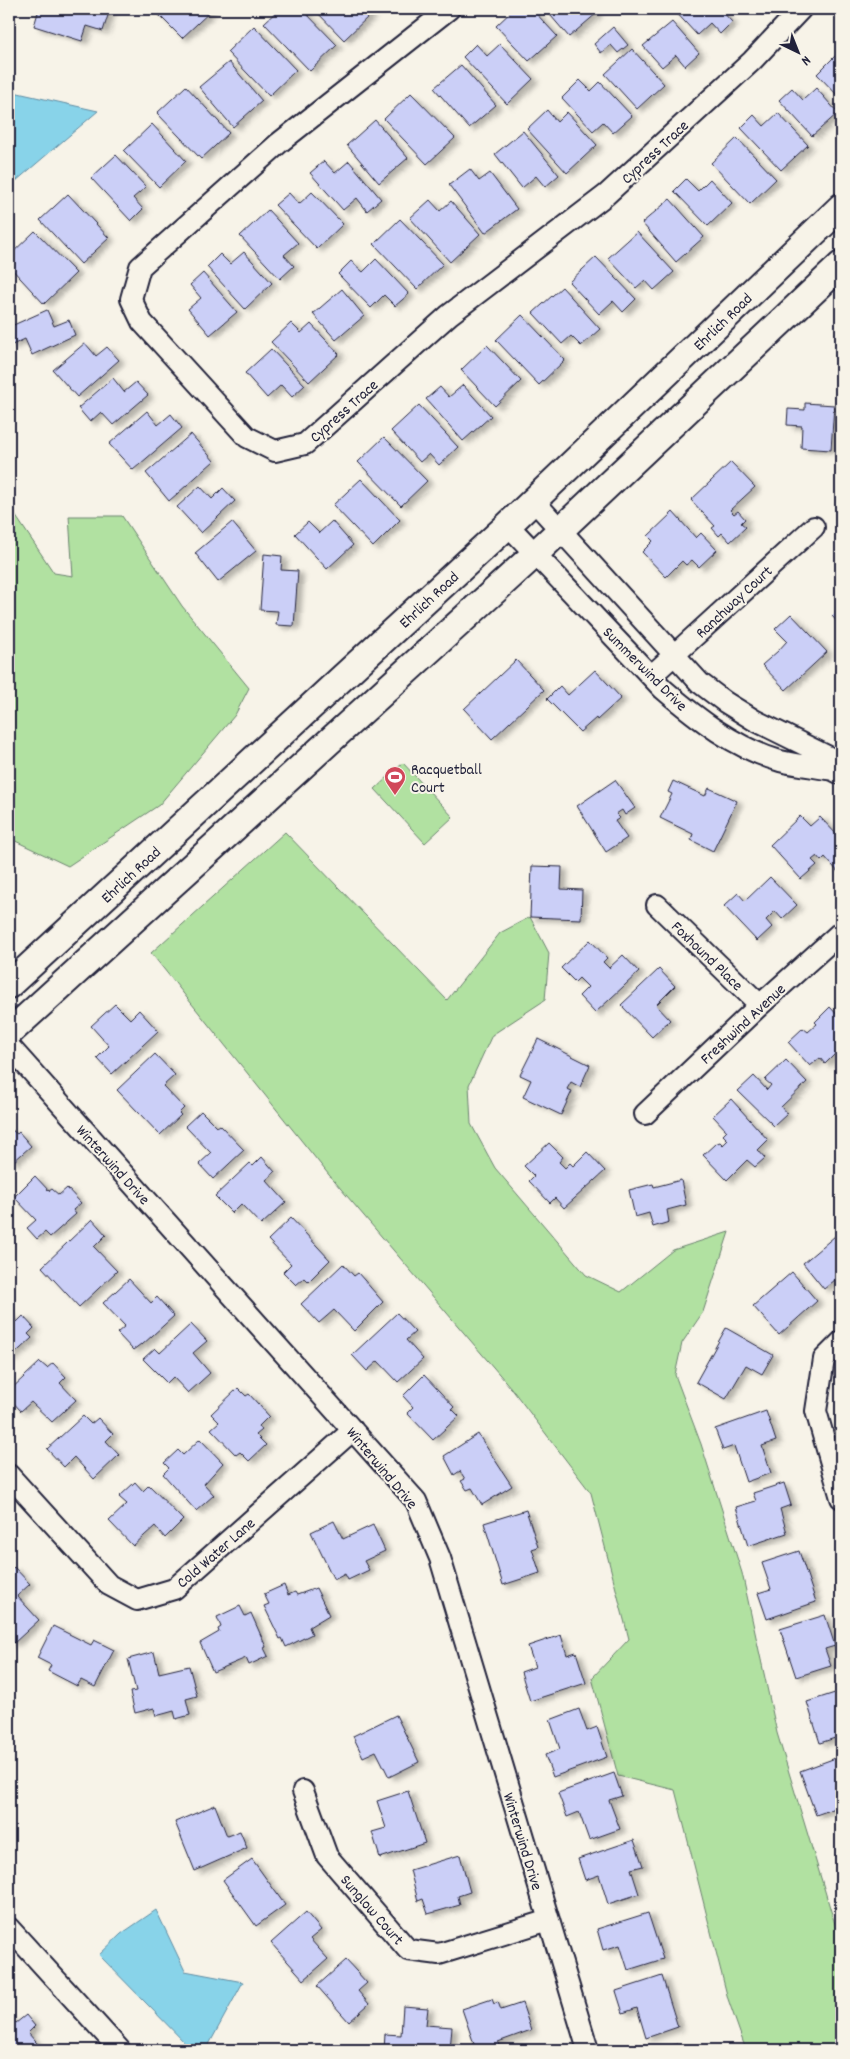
<svg xmlns="http://www.w3.org/2000/svg" width="850" height="2059" viewBox="0 0 850 2059" font-family="Dekko,sans-serif">
	<style>
		.green { fill: #b1e1a1; stroke: #6a826e }
		.water { fill: #88d3e9; stroke: #5f8ca3 }
		.building { fill: #cbcff7; stroke: #22223b; filter: url(#shadow) }
		.lines { fill: none; stroke-linecap: round; stroke-linejoin: round }
		.minor-casing { stroke: #22223b; stroke-width: 24 }
		.major-casing { stroke: #22223b; stroke-width: 30 }
		.minor { stroke: #f7f3e8; stroke-width: 20 }
		.major { stroke: #f7f3e8; stroke-width: 26 }
		.labels { text-anchor: middle; stroke-width: 4; stroke-linejoin: round; paint-order: stroke }
		.street-label { font-size: 16px; fill: #22223b; stroke: #f7f3e8 }
		.poi-label { font-size: 16px; fill: #22223b; stroke: #f7f3e8; text-anchor: start }
	</style>
	<defs>
		<filter id="shadow"><feDropShadow dx="5.5" dy="3" stdDeviation="2.5" flood-color="#0004"/></filter>
	</defs>
	<rect width="100%" height="100%" fill="#f7f3e8"/>
	<filter id="ink" filterUnits="userSpaceOnUse"><feTurbulence type="fractalNoise" baseFrequency=".02" numOctaves="2"/><feDisplacementMap in="SourceGraphic" scale="10" xChannelSelector="R" yChannelSelector="G"/><feConvolveMatrix kernelMatrix="1 2 1 2 8 2 1 2 1" color-interpolation-filters="sRGB"/></filter>
	<g filter="url(#ink)">
		<!-- green -->
		<path class="green" d="M9,506L54,573L73,576L69,516H122L182,606L249,688L235,715L159,805L68,866L9,838Z
			M403,763L453,817L425,843L375,789Z
			M285,832L447,1000L500,933L530,917L549,953L545,1000L492,1035L469,1085L471,1124L495,1168L586,1275L621,1292L673,1250L729,1232L703,1312L682,1343L675,1375L701,1444L742,1573L777,1733L841,1944V2050H746L728,1999L675,1790L618,1776L592,1678L629,1639L591,1493L511,1388L329,1175L151,953Z"/>
		<!-- water -->
		<path class="water" d="M9,91L98,111L9,187Z
			M156,1910L185,1971L243,1982L206,2050H192L99,1955L121,1934Z"/>
		<!-- building -->
		<path class="building" d="M39,9H110L103,31L87,26L82,41L34,26Z
			M153,9H213L182,38Z
			M279,9H302L337,45L310,71L264,23Z
			M314,9H366L371,14L344,40Z
			M514,9H532L557,36L529,61L496,26Z
			M545,9H593L597,13L569,37Z
			M673,9H720L732,22L720,34L710,23L697,35Z
			M672,22L699,53L685,66L676,55L662,67L643,46Z
			M254,26L296,70L269,96L227,52Z
			M613,27L628,45L618,53L611,45L601,53L594,44Z
			M476,44L487,56L500,44L533,79L507,104L463,57Z
			M632,49L664,84L637,109L605,74Z
			M841,50V99L817,74Z
			M229,62L262,101L233,127L199,87Z
			M461,65L496,105L469,128L434,88Z
			M580,80L591,91L600,82L632,116L613,133L603,122L593,131L562,98Z
			M186,86L229,133L201,159L157,113Z
			M792,88L803,100L816,88L838,113L812,136L779,100Z
			M411,93L455,138L427,164L384,119Z
			M547,110L557,122L567,112L597,145L567,173L527,129Z
			M778,113L808,145L781,170L741,128L754,115L764,126Z
			M375,120L408,158L379,183L347,145Z
			M152,124L186,161L159,187L124,151Z
			M523,131L559,175L545,187L536,176L522,188L495,154Z
			M737,138L776,179L750,204L711,163Z
			M116,155L146,187L133,198L143,209L131,221L91,178Z
			M324,161L335,173L349,161L381,199L367,211L357,198L343,210L310,173Z
			M470,169L479,181L490,173L517,209L485,233L449,185Z
			M686,179L698,191L710,179L732,203L708,226L674,191Z
			M312,192L343,224L317,249L275,205L289,193L299,204Z
			M68,194L109,238L81,264L40,220Z
			M670,199L704,237L676,262L642,223Z
			M430,200L440,211L451,201L480,234L450,262L410,218Z
			M268,210L298,243L284,255L294,266L280,279L240,236Z
			M400,219L443,264L417,289L374,244Z
			M35,231L76,273L44,304L9,266V256Z
			M637,232L674,272L654,290L645,280L636,288L608,258Z
			M244,252L272,283L245,309L207,267L220,254L230,264Z
			M596,257L636,299L623,312L613,301L599,314L569,282Z
			M376,259L409,294L395,306L384,295L371,308L338,274L351,261L363,272Z
			M203,273L237,312L210,335L188,309L201,298L190,285Z
			M562,287L600,329L581,346L571,336L562,344L533,313Z
			M342,289L364,316L336,340L313,314Z
			M47,310L54,326L69,320L75,335L32,355L25,339L10,346L9,327Z
			M522,315L565,360L539,385L496,340Z
			M291,323L301,333L311,324L339,354L309,382L271,342Z
			M85,343L96,356L107,347L119,360L77,397L53,370Z
			M487,345L521,381L495,406L461,370Z
			M271,349L305,385L292,397L281,385L267,398L245,373Z
			M113,378L124,392L136,382L148,395L113,425L101,412L90,422L78,408Z
			M463,385L491,416L463,441L426,399L440,387L449,397Z
			M805,403L834,405L831,450L801,448L802,426L787,425L788,409L805,410Z
			M419,405L458,447L439,465L429,454L420,462L391,431Z
			M147,411L158,425L171,414L182,428L133,470L109,444Z
			M191,434L214,461L169,501L146,473Z
			M384,437L427,481L401,506L358,462Z
			M731,462L755,487L730,510L734,514L738,511L745,519L741,523L746,527L730,542L722,533L719,536L712,528L715,526L691,500Z
			M361,479L400,520L373,547L333,505Z
			M200,486L212,499L223,488L235,501L201,533L177,507Z
			M673,512L696,538L701,533L717,550L699,567L692,560L686,565L682,561L666,577L642,552L653,541L648,536Z
			M332,521L353,545L327,569L295,534L308,522L319,533Z
			M232,522L256,551L218,582L195,553Z
			M264,554L282,556L281,570L298,571L294,626L276,625L278,611L260,610Z
			M841,607V626L832,616Z
			M791,614L827,652L786,690L762,665L778,651L787,641L775,629Z
			M516,660L544,690L492,739L464,709Z
			M595,670L621,698L597,720L596,718L580,732L547,699L560,686L568,695Z
			M615,780L635,808L625,815L622,810L616,814L620,818L615,821L627,838L606,852L577,806Z
			M673,781L705,796L709,788L737,801L713,851L691,840L693,834L660,818L672,794L668,792Z
			M800,816L810,826L820,817L841,839V871L839,873L825,857L821,861L817,856L812,860L817,865L801,879L770,845Z
			M532,866L562,867L561,889L582,890L581,919L530,917Z
			M770,877L797,905L782,919L775,911L766,920L772,927L757,941L724,906L738,893L745,901Z
			M590,940L607,958L603,962L609,968L623,955L639,972L595,1013L579,996L588,987L579,978L575,982L561,968Z
			M659,969L675,986L656,1005L670,1020L652,1037L621,1005Z
			M115,1004L130,1019L139,1010L158,1031L112,1074L97,1058L109,1046L91,1026Z
			M830,1007L841,1019V1038L836,1042L841,1048L825,1064L820,1058L810,1066L788,1042L803,1028L808,1032L817,1024L815,1022Z
			M538,1039L590,1065L580,1087L571,1082L567,1089L572,1091L561,1115L523,1097L531,1080L520,1075Z
			M155,1054L175,1075L163,1086L184,1108L179,1113L181,1115L160,1135L117,1090Z
			M786,1060L807,1082L781,1107L787,1114L774,1126L738,1091L754,1076L767,1090L771,1085L765,1080Z
			M731,1099L768,1140L758,1150L765,1158L755,1167L747,1160L727,1180L703,1155L715,1144L720,1142L723,1145L728,1140L723,1135L727,1131L713,1116Z
			M201,1111L217,1127L220,1125L244,1150L213,1179L199,1164L211,1153L185,1126Z
			M12,1130L17,1134L19,1132L31,1146L13,1162L9,1158V1133Z
			M549,1143L563,1157L559,1162L565,1168L570,1163L573,1166L587,1152L605,1171L564,1208L555,1198L550,1203L529,1181L534,1176L524,1166Z
			M262,1157L275,1172L266,1180L286,1202L261,1225L241,1204L232,1213L215,1196L250,1163L253,1166Z
			M35,1176L49,1191L52,1189L59,1195L67,1188L81,1203L73,1210L76,1214L50,1237L45,1232L37,1239L27,1228L36,1220L14,1197Z
			M681,1180L686,1205L667,1210L669,1222L653,1227L649,1213L635,1217L629,1190L653,1184L654,1187Z
			M291,1218L330,1260L308,1282L304,1278L296,1285L283,1272L291,1264L268,1240Z
			M92,1219L106,1235L94,1247L117,1271L79,1307L42,1267Z
			M841,1231V1275L824,1289L803,1263Z
			M343,1264L354,1276L358,1273L383,1302L354,1331L334,1310L319,1323L301,1304Z
			M792,1272L817,1301L779,1335L753,1306Z
			M129,1279L151,1303L157,1297L174,1316L142,1345L141,1344L133,1350L117,1333L125,1326L103,1303Z
			M9,1313L17,1322L23,1316L34,1328L28,1334L32,1338L9,1359Z
			M397,1313L415,1332L406,1340L423,1359L398,1382L378,1361L367,1371L352,1355Z
			M191,1324L207,1341L193,1353L210,1373L188,1393L173,1377L167,1383L143,1359L155,1348L160,1353Z
			M726,1328L773,1355L762,1374L746,1365L726,1399L696,1382Z
			M40,1362L47,1368L53,1363L66,1377L60,1383L76,1400L52,1422L31,1402L21,1411L9,1398V1391Z
			M424,1375L454,1407L452,1409L459,1416L433,1440L407,1413L413,1407L403,1396Z
			M238,1388L246,1396L249,1394L269,1416L259,1426L262,1430L256,1435L266,1445L249,1461L240,1452L236,1455L211,1429L219,1422L211,1414Z
			M766,1411L776,1441L762,1446L771,1473L746,1482L734,1446L723,1450L715,1429Z
			M83,1416L91,1424L98,1418L113,1434L106,1441L119,1455L94,1479L74,1457L64,1467L47,1449Z
			M478,1434L512,1486L482,1505L472,1488L467,1490L461,1481L465,1479L460,1471L454,1475L444,1456Z
			M200,1439L223,1463L204,1484L214,1495L196,1511L163,1474L169,1468L164,1463L178,1450L183,1455Z
			M135,1482L143,1491L149,1485L183,1520L165,1538L155,1526L133,1546L109,1521L127,1504L119,1497Z
			M784,1483L791,1505L780,1509L787,1533L748,1546L736,1507L756,1501L753,1493Z
			M526,1510L538,1547L532,1549L540,1573L503,1585L484,1523Z
			M334,1521L343,1539L373,1525L385,1551L364,1561L369,1570L348,1580L345,1574L334,1580L311,1532Z
			M799,1551L816,1602L767,1619L758,1593L771,1589L762,1563Z
			M14,1567L30,1584L17,1596L39,1620L14,1643L12,1641L9,1644V1572Z
			M284,1585L288,1595L295,1592L297,1595L316,1588L329,1615L309,1627L312,1634L286,1647L282,1638L280,1639L264,1606L269,1604L264,1594Z
			M240,1606L245,1616L251,1613L266,1647L264,1648L268,1656L249,1665L246,1658L213,1672L200,1643L219,1632L218,1629L221,1627L217,1617Z
			M825,1615L835,1646L825,1649L831,1666L796,1677L780,1629Z
			M53,1626L91,1645L94,1640L114,1650L95,1687L81,1680L77,1686L48,1671L51,1665L37,1658Z
			M561,1635L567,1655L576,1652L586,1683L530,1701L521,1672L535,1667L528,1646Z
			M154,1652L159,1673L189,1666L197,1696L186,1699L190,1715L176,1719L174,1711L156,1716L154,1708L135,1713L130,1692L136,1691L128,1659Z
			M841,1691V1736L820,1743L807,1702Z
			M579,1709L587,1731L597,1727L607,1757L553,1777L545,1755L560,1749L550,1720Z
			M396,1715L419,1762L389,1777L376,1751L363,1757L353,1736Z
			M841,1756V1806L816,1815L800,1771Z
			M614,1773L622,1796L609,1800L620,1829L589,1840L579,1812L567,1817L558,1793Z
			M408,1791L425,1843L380,1858L372,1832L386,1828L377,1801Z
			M215,1805L227,1836L240,1831L247,1848L195,1871L175,1822Z
			M634,1840L643,1866L631,1869L639,1894L608,1904L599,1875L585,1880L578,1859Z
			M460,1855L470,1892L458,1896L460,1905L428,1914L423,1899L418,1901L410,1870Z
			M252,1859L285,1905L256,1926L223,1880Z
			M306,1912L321,1930L310,1939L328,1959L304,1980L271,1943Z
			M648,1913L663,1959L628,1970L620,1945L603,1950L597,1929Z
			M346,1960L367,1983L358,1991L369,2004L349,2022L317,1986Z
			M662,1976L678,2027L646,2038L637,2008L623,2013L616,1991Z
			M492,1999L494,2004L498,2002L501,2010L522,2003L531,2030L498,2042L500,2049L479,2050L478,2046L475,2047L462,2009Z
			M403,2006L428,2008L426,2025L452,2027L450,2050H384L385,2034L401,2035Z
			M26,2015L35,2026L28,2033L43,2050H9V2017L16,2023Z
			M677,2044L679,2050H660Z"/>
		<g class="lines">
			<!-- minor casing -->
			<g class="minor-casing">
				<path id="minor" d="M449,9L279,143L140,267L131,299L142,322L247,437L275,451L305,444L449,315L606,195L752,61L801,9
					M534,501L700,683L725,702L754,720L841,763
					M508,525L663,689C698,719 735,748 780,761C797,765 816,767 833,770L841,774
					M651,676L814,527
					M657,905L760,1005
					M9,1046L416,1501L440,1558L588,2050
					M645,1114L760,1005L841,932
					M841,1342L824,1359L816,1411L841,1498
					M9,1475L109,1585L137,1600L174,1589L353,1430
					M303,1791L327,1856L408,1950L439,1954L549,1920
					M9,1928L120,2050"/>
			</g>
			<!-- major casing -->
			<g class="major-casing">
				<path id="major" d="M9,985L508,525L841,207
					M9,1033L535,554L841,265"/>
			</g>
			<!-- minor -->
			<use href="#minor" class="minor"/>
			<!-- major -->
			<use href="#major" class="major"/>
		</g>
	</g>
	<!-- icons -->
	<defs>
		<g id="stadium-pin" transform="scale(1.125)"><path d="M0 17L-7.5 6A9.5 9.5 0 1 1 7.5 6Z" fill="#d1495b" stroke="#f7f3e8"/><path d="M0-5a6.5 5 0 1 0 0 10a6.5 5 0 1 0 0-10ZM-3.5-1.8h7v3.6h-7Z" fill="#fff"/></g>
	</defs>
	<g fill-rule="evenodd">
		<use href="#stadium-pin" x="395" y="777"/>
	</g>
	<g class="labels">
		<!-- street labels -->
		<g class="street-label">
			<text transform="translate(654 151) rotate(-43)" y="6">Cypress Trace</text>
			<text transform="translate(722 321) rotate(-44)" y="6">Ehrlich Road</text>
			<text transform="translate(343 410) rotate(-42)" y="6">Cypress Trace</text>
			<text transform="translate(428 599) rotate(-43)" y="6">Ehrlich Road</text>
			<text transform="translate(733 601) rotate(-43)" y="6">Ranchway Court</text>
			<text transform="translate(646 668) rotate(45)" y="6">Summerwind Drive</text>
			<text transform="translate(130 874) rotate(-43)" y="6">Ehrlich Road</text>
			<text transform="translate(708 955) rotate(44)" y="6">Foxhound Place</text>
			<text transform="translate(742 1023) rotate(-43)" y="6">Freshwind Avenue</text>
			<text transform="translate(114 1164) rotate(48)" y="6">Winterwind Drive</text>
			<text transform="translate(383 1467) rotate(50)" y="6">Winterwind Drive</text>
			<text transform="translate(215 1552) rotate(-41)" y="6">Cold Water Lane</text>
			<text transform="translate(524 1841) rotate(73)" y="6">Winterwind Drive</text>
			<text transform="translate(373 1909) rotate(49)" y="6">Sunglow Court</text>
		</g>
		<!-- poi labels -->
		<g class="poi-label">
			<text x="411" y="774">Racquetball<tspan x="411" dy="18">Court</tspan></text>
		</g>
	</g>
	<!-- margin -->
	<rect width="850" height="2059" fill="none" stroke="#f7f3e8" stroke-width="30"/>
	<rect x="15" y="15" width="820" height="2029" fill="none" stroke="#22223b" stroke-width="2" filter="url(#ink)"/>
	<!-- north arrow -->
	<g transform="translate(798 52) rotate(137)" stroke="#f7f3e8" stroke-width="4" paint-order="stroke">
	<path d="M0-4L9 19L0 12L-9 19Z" fill="#22223b"/>
	<text y="-8" font-size="14" font-weight="bold" text-anchor="middle" fill="#22223b">N</text>
	</g>
</svg>
